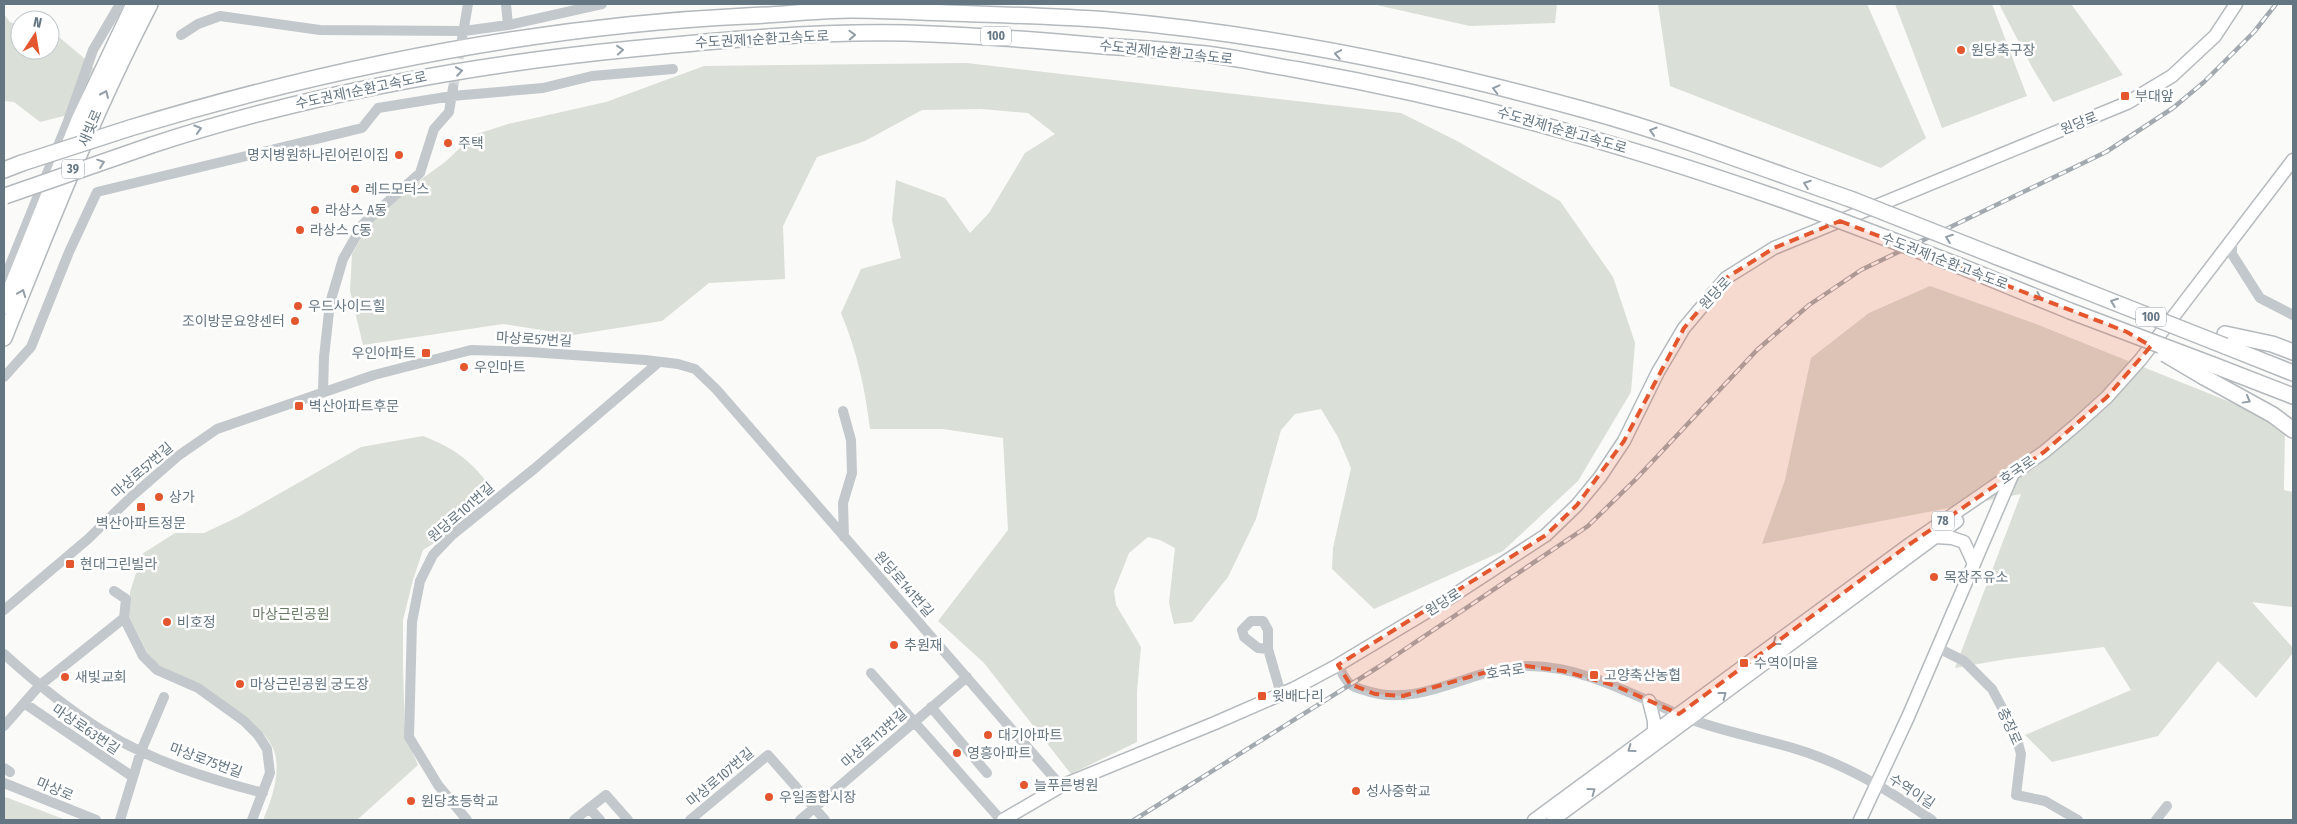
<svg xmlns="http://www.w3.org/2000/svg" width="2297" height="824" viewBox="0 0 2297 824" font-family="'Fira Sans Condensed','Noto Sans KR',sans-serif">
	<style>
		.green { fill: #dadfd7 }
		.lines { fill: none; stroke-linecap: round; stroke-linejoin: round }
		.minor-tunnel { stroke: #d5d9db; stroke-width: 10; stroke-dasharray: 10 5; stroke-linecap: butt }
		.major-casing { stroke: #b5babe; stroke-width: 15 }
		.highway-casing { stroke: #b4b9bd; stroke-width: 18 }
		.minor { stroke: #c3c8cc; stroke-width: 10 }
		.major { stroke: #fff; stroke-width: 12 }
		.highway { stroke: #fff; stroke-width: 15 }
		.rail-casing { stroke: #a2aab0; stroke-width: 4.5 }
		.rail { stroke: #fff; stroke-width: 2.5; stroke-dasharray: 8; stroke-linecap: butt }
		.highway-bridge-casing { stroke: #b4b9bd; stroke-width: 18; stroke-linecap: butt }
		.highway-bridge { stroke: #fff; stroke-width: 15 }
		.oneway { stroke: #939fa8 }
		.marked { fill: #e4572e; fill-opacity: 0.2; stroke: #e4572e; stroke-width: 4; stroke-dasharray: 10 6; stroke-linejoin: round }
		.poi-dot { fill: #e4572e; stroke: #fff; stroke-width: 2 }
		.labels { text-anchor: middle; stroke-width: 5; stroke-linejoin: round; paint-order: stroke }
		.shield { fill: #fff; stroke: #939fa8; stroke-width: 1 }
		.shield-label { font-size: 12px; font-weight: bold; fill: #657683 }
		.street-label { font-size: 14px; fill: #657683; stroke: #fff }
		.poi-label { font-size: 14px; fill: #657683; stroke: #fff; text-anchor: start }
		.park-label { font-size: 14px; fill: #687a64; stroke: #fff }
	</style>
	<rect width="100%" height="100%" fill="#fafaf8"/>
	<!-- green -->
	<path class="green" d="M1372,4H1557L1555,23L1470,26Z
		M1658,4H1867L1926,138L1881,168L1670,86Z
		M1895,4H1992L2027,96L1942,128Z
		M1999,4H2071L2123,75L2053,102L2033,69Z
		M4,14L10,22L20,25V50H50V34L59,37L91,64L112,104L40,122L14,102L4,101Z
		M967,63L1401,113L1459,142L1560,201L1613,277L1635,343L1631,392L1578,481L1503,551L1374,609L1332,569L1333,548L1351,468L1338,437L1321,409L1295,414L1281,430L1256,519L1228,577L1192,622L1174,624L1169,603L1175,548L1160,540L1148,537L1129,553L1114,591L1116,605L1141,647L1137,691V742L1071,774L984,663L938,621L1008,530L1003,438L943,429H870C865,388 857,351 841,313L861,269L901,258L892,220L896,180L945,198L970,233L989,213L1025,153L1055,134L1028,113L981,109L922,110L865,141L817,157L783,226L785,279L709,283L662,321L573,335L503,324L363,345L350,291L352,254L375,213L445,162L474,135L508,124L606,102L704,66Z
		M1930,286L2036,324L2285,424L2284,490L2293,492V607L2252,602L2293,648V653L2256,698L2218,661L2158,736L2052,762L2025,735L2131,690L2104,647L2007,659L1955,668L2021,494L1762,544L1785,480L1811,358L1869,313Z
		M423,436C457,449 472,462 494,491L479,502L442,538L423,550L413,580L403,620V668L405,735L418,765L357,820H263C272,800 283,767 272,746C256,715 191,685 160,667L149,656L129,617L130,592L142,554L175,533H204L238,517L361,447Z
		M4,797L8,798L66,820H4Z"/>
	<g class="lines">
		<!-- minor-tunnel -->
		<path class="minor-tunnel" d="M453,88L461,45"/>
		<!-- major casing -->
		<g class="major-casing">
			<path id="major" d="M1936,537L1952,538L1964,542L1974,564
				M1649,701L1654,721V733
				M1003,820L1061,786L1215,723L1293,689L1338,665L1448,599L1546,535L1577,505L1600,477L1624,441L1658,372L1684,328L1726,278L1774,248L2127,103L2172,76L2215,36L2236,4
				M1534,820L1907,546L2044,452L2076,425L2107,397L2141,359L2293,160
				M1553,820L1957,521
				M1860,820L1908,717L2013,473"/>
		</g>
		<!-- highway casing -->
		<g class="highway-casing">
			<path id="highway" d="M130,128C331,67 536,26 746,16C781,15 816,10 852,10C884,10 916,12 949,13C1002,15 1055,16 1108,20C1268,34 1430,67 1585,110C1676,135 1764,169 1853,200
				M152,145C307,94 469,65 631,49C722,40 814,31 906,33C972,35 1037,40 1103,46C1137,48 1172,50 1206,54C1237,58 1268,65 1299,70C1480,102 1655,153 1828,216
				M4,170L22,163
				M1995,256L2078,288
				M1960,266L2070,311
				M4,306L79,120L134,4
				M2225,334L2272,344L2293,352
				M4,338C49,225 94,112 150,4
				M2225,346L2293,373
				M2213,365L2293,396
				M2204,377L2273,415L2293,430"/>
		</g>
		<!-- minor -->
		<path class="minor" d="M506,4L508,25
			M181,35L198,24L220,16L320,30L464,31L508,25L602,4
			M462,39L468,4
			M2232,242V254L2260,298L2293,315
			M4,280L68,121L93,50L120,4
			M4,377L31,347L69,252L97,192L362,128L378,108L452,96L543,88L592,76L673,69
			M323,392L324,357L330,303L343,259L363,224L420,173L434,129L449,112L453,88
			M843,411L851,440L852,473L843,503L844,537
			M114,591L126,599L124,618L143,656L157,670L198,688L244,721L258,735L267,749L270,773L252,820
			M4,610L88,539L131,497L178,456L217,429L374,375L471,350L530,352L645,360L678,364L695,369L716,389L1061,786
			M1938,648L1964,661L1992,689L2015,732L2021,754L2016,795L2045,801L2078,820
			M1268,649L1258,648L1244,637L1242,630L1251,621H1263L1268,630V649L1281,694
			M4,654C35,682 67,709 103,731C151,761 209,779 263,793
			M1338,665C1341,671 1345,680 1350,684C1354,687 1360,689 1364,690C1420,710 1471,667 1526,666C1584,665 1638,698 1690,719C1724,732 1761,738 1796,749C1843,763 1892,792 1932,820
			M871,673L1001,820
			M24,703L133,777
			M931,707L987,773
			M4,726L39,686L124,618
			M4,768L10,772
			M4,783L96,820
			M589,808L600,820
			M120,820L141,751L164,697
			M467,820L438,785L409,737L412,622L420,581L433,555L452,535L534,469L659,362
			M574,820L606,795L628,820
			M690,820L768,755L825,820
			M800,820L967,677
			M2156,820L2167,806"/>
		<!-- major -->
		<use href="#major" class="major"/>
		<!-- highway -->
		<use href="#highway" class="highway"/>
		<!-- rail casing -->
		<g class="rail-casing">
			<path id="rail" d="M1134,820L1380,666L1588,526L1636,479L1757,350L1809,305L1861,270L2106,152L2173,108L2204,82L2254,32L2276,4"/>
		</g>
		<!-- rail -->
		<use href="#rail" class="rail"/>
		<!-- highway-bridge casing -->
		<g class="highway-bridge-casing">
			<path id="highway-bridge" d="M22,163L130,128
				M5,196L152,145
				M1853,200L1995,256
				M1828,216L1960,266
				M2078,288L2225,346
				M2070,311L2213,365
				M2165,354L2204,377"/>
		</g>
		<!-- highway-bridge -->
		<use href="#highway-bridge" class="highway-bridge"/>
	</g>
	<!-- one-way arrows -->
	<defs><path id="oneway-chevron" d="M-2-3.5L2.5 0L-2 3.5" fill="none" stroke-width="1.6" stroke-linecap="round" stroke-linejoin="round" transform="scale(1.25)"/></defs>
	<g class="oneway">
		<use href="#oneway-chevron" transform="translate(852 35) rotate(-2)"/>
		<use href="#oneway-chevron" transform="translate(620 50) rotate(-5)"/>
		<use href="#oneway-chevron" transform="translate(1338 54) rotate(-170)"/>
		<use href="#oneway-chevron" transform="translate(459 71) rotate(-8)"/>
		<use href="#oneway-chevron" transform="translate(1496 89) rotate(-166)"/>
		<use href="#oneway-chevron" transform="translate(105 94) rotate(-66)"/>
		<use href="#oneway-chevron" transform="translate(198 129) rotate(-17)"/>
		<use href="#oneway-chevron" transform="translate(1653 131) rotate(-163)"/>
		<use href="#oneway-chevron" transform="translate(101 163) rotate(-19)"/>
		<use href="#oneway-chevron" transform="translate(1807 184) rotate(-160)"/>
		<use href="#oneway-chevron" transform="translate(1949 238) rotate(-159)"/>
		<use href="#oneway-chevron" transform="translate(22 293) rotate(-68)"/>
		<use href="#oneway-chevron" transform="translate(2038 297) rotate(22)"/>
		<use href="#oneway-chevron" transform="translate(2114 302) rotate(-159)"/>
		<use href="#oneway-chevron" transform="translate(2247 400) rotate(29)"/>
		<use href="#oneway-chevron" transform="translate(1776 642) rotate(144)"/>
		<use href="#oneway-chevron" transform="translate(1723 695) rotate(-37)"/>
		<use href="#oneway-chevron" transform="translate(1631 749) rotate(144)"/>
		<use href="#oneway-chevron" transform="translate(1592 791) rotate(-36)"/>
	</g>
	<!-- marked area -->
	<path class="marked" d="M1840,221L2127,332L2151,346L2107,397L2044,452L1907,546L1679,714L1616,686L1563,671L1526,666L1494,670L1403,696L1375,694L1350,684L1338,665L1546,535L1577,505L1624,441L1684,328L1726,278L1774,248Z"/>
	<!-- markers -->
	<g class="poi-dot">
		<circle cx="1961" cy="50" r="5"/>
		<rect x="2120" y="91" width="10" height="10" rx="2.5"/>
		<circle cx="448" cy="143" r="5"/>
		<circle cx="399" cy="155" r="5"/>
		<circle cx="355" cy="189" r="5"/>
		<circle cx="315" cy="210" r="5"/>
		<circle cx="300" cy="230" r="5"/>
		<circle cx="298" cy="306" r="5"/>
		<circle cx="295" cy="321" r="5"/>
		<rect x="421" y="348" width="10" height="10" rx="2.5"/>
		<circle cx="464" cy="367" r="5"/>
		<rect x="294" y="401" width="10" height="10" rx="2.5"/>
		<circle cx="159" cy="497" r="5"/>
		<rect x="136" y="502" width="10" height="10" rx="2.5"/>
		<rect x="65" y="559" width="10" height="10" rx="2.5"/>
		<circle cx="1934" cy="577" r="5"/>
		<circle cx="167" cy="622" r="5"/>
		<circle cx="894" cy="645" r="5"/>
		<rect x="1739" y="658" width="10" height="10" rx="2.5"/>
		<rect x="1589" y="670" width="10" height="10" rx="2.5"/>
		<circle cx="65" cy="677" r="5"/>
		<circle cx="240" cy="684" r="5"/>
		<rect x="1257" y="691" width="10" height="10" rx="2.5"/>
		<circle cx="988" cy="735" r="5"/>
		<circle cx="957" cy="753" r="5"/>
		<circle cx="1024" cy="785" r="5"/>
		<circle cx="1356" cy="791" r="5"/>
		<circle cx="769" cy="797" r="5"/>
		<circle cx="411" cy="801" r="5"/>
	</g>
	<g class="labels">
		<!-- shield labels -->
		<g class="shield">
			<rect x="981" y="26.5" width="30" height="19" rx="4"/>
			<rect x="62" y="159.5" width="22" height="19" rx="4"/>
			<rect x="2136" y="307.5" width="30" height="19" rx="4"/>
			<rect x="1932" y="511.5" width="22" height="19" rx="4"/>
		</g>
		<g class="shield-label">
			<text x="996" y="40">100</text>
			<text x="73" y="173">39</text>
			<text x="2151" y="321">100</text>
			<text x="1943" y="525">78</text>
		</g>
		<!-- street labels -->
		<g class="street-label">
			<text transform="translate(762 39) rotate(-3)" y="5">수도권제1순환고속도로</text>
			<text transform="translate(1166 52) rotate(6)" y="5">수도권제1순환고속도로</text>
			<text transform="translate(361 90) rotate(-12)" y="5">수도권제1순환고속도로</text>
			<text transform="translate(2079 123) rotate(-22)" y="5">원당로</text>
			<text transform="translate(90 128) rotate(-67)" y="5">새빛로</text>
			<text transform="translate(1562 130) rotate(16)" y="5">수도권제1순환고속도로</text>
			<text transform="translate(1945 261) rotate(21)" y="5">수도권제1순환고속도로</text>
			<text transform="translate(1715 293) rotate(-47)" y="5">원당로</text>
			<text transform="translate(534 339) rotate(3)" y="5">마상로57번길</text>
			<text transform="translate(142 470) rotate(-41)" y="5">마상로57번길</text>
			<text transform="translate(2017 470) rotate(-34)" y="5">호국로</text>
			<text transform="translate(461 512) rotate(-41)" y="5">원당로101번길</text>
			<text transform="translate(904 584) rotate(49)" y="5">원당로141번길</text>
			<text transform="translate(1443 602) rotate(-32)" y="5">원당로</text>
			<text transform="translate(1505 671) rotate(-9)" y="5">호국로</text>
			<text transform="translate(2010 726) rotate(66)" y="5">충장로</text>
			<text transform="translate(86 729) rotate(34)" y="5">마상로63번길</text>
			<text transform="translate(874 738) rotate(-41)" y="5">마상로113번길</text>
			<text transform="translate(206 760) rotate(20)" y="5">마상로75번길</text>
			<text transform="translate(720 777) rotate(-40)" y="5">마상로107번길</text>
			<text transform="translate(55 789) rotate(23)" y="5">마상로</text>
			<text transform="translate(1912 791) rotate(33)" y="5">수역이길</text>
		</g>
		<!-- poi labels -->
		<g class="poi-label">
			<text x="1971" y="55">원당축구장</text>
			<text x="2135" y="101">부대앞</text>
			<text x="458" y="148">주택</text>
			<text x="389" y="160" text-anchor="end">명지병원하나린어린이집</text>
			<text x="365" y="194">레드모터스</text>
			<text x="325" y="215">라상스 A동</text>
			<text x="310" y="235">라상스 C동</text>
			<text x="308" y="311">우드사이드힐</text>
			<text x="285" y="326" text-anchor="end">조이방문요양센터</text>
			<text x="416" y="358" text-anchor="end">우인아파트</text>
			<text x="474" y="372">우인마트</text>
			<text x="309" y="411">벽산아파트후문</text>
			<text x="169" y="502">상가</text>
			<text x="141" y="528" text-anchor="middle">벽산아파트정문</text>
			<text x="80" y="569">현대그린빌라</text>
			<text x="1944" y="582">목장주유소</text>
			<text x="177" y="627">비호정</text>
			<text x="904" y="650">추원재</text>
			<text x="1754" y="668">수역이마을</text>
			<text x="1604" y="680">고양축산농협</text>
			<text x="75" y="682">새빛교회</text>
			<text x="250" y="689">마상근린공원 궁도장</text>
			<text x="1272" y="701">윗배다리</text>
			<text x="998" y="740">대기아파트</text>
			<text x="967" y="758">영흥아파트</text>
			<text x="1034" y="790">늘푸른병원</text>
			<text x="1366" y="796">성사중학교</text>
			<text x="779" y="802">우일좀합시장</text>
			<text x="421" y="806">원당초등학교</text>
		</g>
		<!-- park labels -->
		<g class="park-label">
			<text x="291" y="619">마상근린공원</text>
		</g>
	</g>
	<!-- border -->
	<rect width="2297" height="824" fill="none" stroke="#657683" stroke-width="10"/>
	<!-- north arrow -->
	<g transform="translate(35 35) rotate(12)"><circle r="24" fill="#ffffff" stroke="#c1c8cd"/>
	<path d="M0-4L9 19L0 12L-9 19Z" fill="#e4572e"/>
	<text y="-8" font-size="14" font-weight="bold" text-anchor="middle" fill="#657683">N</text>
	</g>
</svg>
